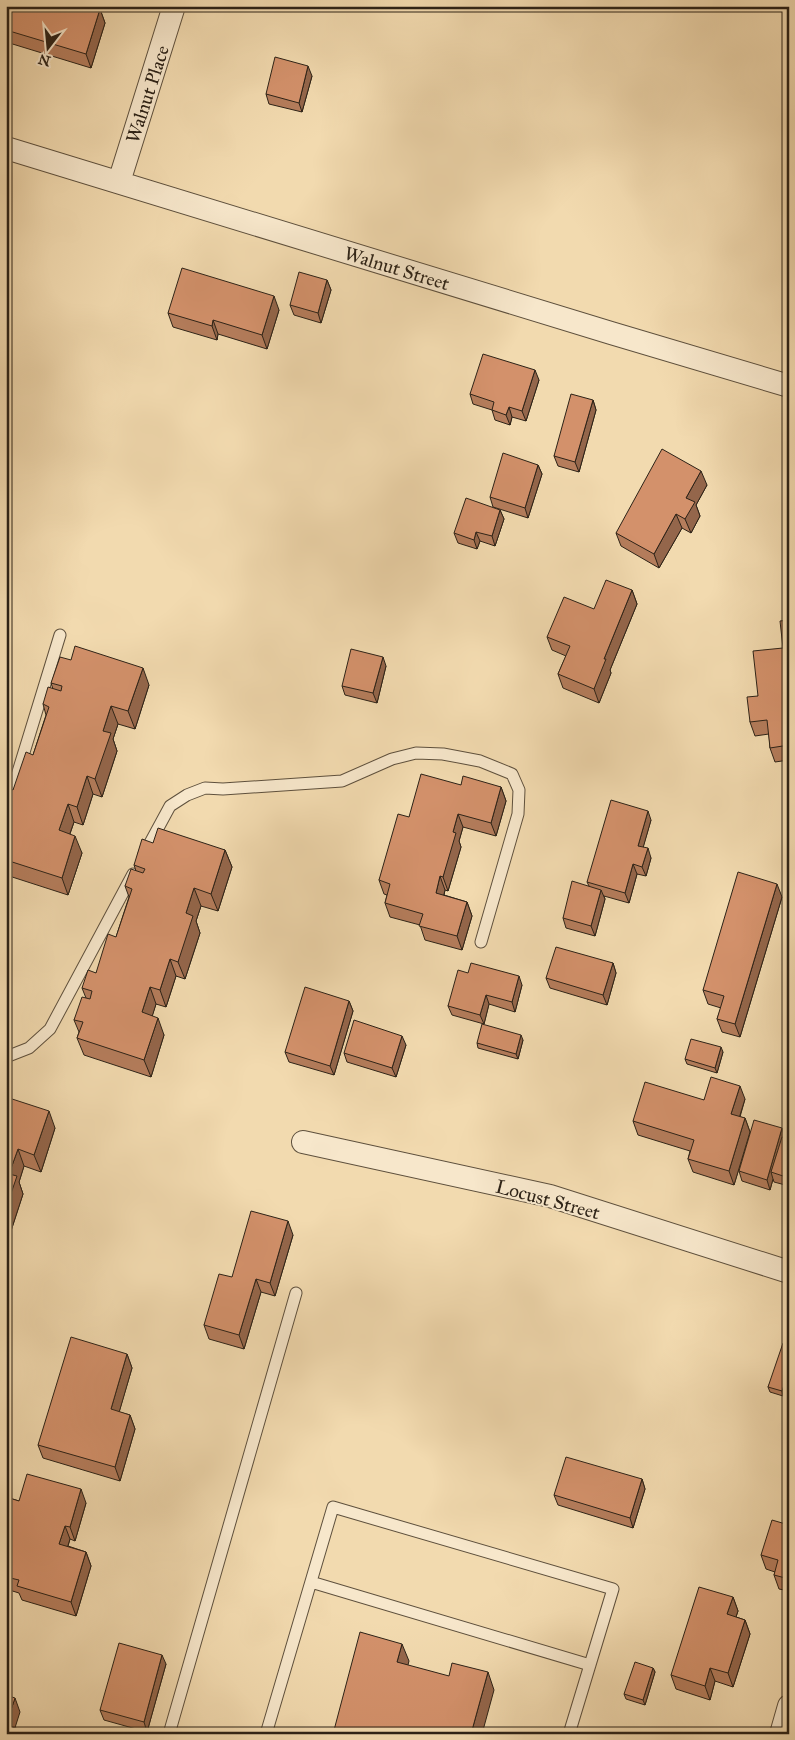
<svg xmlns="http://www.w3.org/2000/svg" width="795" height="1740" viewBox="0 0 795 1740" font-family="'IM FELL Great Primer',serif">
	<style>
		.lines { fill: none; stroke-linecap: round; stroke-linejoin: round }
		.lane-casing { stroke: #5e503d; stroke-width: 13 }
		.street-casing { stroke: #5e503d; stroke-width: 24 }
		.lane { stroke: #f7e7cb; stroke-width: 11 }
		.street { stroke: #f7e7cb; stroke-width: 22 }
		.wall { fill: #b57d5c; stroke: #2c2217 }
		.shaded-wall { fill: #94664b; stroke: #2c2217 }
		.building { fill: #d3916b; stroke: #2c2217 }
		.labels { text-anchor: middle; stroke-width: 4; stroke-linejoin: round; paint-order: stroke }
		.street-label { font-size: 19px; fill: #2c2217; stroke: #f7e7cb }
	</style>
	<rect width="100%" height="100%" fill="#f2daaf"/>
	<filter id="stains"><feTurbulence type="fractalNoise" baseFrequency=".004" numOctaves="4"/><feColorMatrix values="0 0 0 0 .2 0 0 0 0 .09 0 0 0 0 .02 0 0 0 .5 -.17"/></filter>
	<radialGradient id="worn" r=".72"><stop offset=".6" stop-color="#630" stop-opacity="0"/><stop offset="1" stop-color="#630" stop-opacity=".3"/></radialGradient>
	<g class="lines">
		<!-- lane casing -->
		<g class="lane-casing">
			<path id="lane" d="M6,811L60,635
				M144,854L170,806L187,795L205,788L223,789L342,781L392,759L416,753L443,754L480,761L512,774L519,790L518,814L481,942
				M6,1057L29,1048L50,1029L133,874
				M311,1582L590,1665
				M169,1734L296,1293
				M266,1734L333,1507L613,1589L569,1734"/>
		</g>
		<!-- street casing -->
		<g class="street-casing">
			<path id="street" d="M6,148L611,333L789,386
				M119,182L174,6
				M303,1142L550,1196L789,1272
				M781,1734L789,1706"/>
		</g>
		<!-- lane -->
		<use href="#lane" class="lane"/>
		<!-- street -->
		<use href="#street" class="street"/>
	</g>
	<!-- wall -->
	<path class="wall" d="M6,6L100,9L105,23L91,68L6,42Z
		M312,76L302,112L269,104L266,94Z
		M327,280L331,290L321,323L294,315L290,305Z
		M279,310L267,349L218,334L217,340L173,327L168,313Z
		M539,380L526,421L512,417L510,425L495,420L492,410L473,404L470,394Z
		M593,400L596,410L579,472L558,466L554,456Z
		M538,465L542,474L528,518L493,507L490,497Z
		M707,485L696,505L700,516L691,533L682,528L659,568L621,546L616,533Z
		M500,510L504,519L495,546L480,541L477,549L458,543L454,533Z
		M632,590L637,604L610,670L611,673L599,703L563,688L558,674L566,656L552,650L547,637Z
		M789,620V760L775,762L770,748L769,734L755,736L750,722L758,696L783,648Z
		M386,666L377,703L345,695L342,686Z
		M51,683L149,685L135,729L118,724L113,739L117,751L102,797L93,794L83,825L74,822L70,834L82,853L68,895L6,875V788L13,790L33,755L46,715L43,704L53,689Z
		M461,785L501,787L506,801L496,836L463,827L459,841L461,847L448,891L445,890L444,895L467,902L472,916L462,950L425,940L420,925L390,917L385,903L387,895L384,894L379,880L409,817Z
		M651,820L643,847L651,858L646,876L637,874L629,903L604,896L605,899L595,936L566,928L563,918L589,886L587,882Z
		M153,843L225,850L232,867L218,911L201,906L196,921L200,933L185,979L176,976L166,1007L156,1004L152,1016L164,1035L151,1077L84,1055L77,1038L79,1032L74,1020L86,998L82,988L96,973L116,937L129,897L125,886L136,871L134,865Z
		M782,897L740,1037L722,1032L717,1019L721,1008L708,1004L703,990Z
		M613,963L616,973L607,1005L550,988L546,978Z
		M468,973L522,985L515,1012L489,1004L484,1024L452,1015L448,1006Z
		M349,1001L353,1011L334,1075L289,1062L285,1052Z
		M523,1040L518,1059L478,1048L477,1043Z
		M406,1045L396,1077L347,1062L344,1053Z
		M723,1052L717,1073L687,1064L685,1059Z
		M6,1097L55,1128L41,1172L24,1166L19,1182L23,1194L8,1240L6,1239Z
		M745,1099L740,1117L745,1118L750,1132L734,1185L693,1172L688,1159L690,1151L638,1135L633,1121L704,1100Z
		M782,1128L785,1138L789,1139V1186L774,1182L773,1179L770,1190L742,1181L739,1171Z
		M293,1235L275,1296L261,1292L244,1349L209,1339L204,1325L232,1277Z
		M789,1345V1381L783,1396L770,1392L768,1387Z
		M127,1354L132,1368L119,1412L130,1415L135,1429L120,1481L43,1458L38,1445Z
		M642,1479L645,1489L633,1528L558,1505L554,1495Z
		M6,1497L19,1501L86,1503L75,1541L70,1539L68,1546L86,1552L91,1566L76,1616L22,1600L19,1593L6,1589Z
		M789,1525V1591L779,1589L774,1575L775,1572L766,1569L761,1555Z
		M733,1597L738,1611L736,1617L745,1620L750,1634L733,1687L715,1681L710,1700L676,1689L671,1675Z
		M166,1664L147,1732L104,1720L100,1710Z
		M653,1668L655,1672L645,1705L626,1699L624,1694Z"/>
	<!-- shaded-wall -->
	<path class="shaded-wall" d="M100,9L105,23L91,68L86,54Z
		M308,66L312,76L302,112L299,103Z
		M327,280L331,290L321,323L318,313Z
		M274,296L279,310L267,349L262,335Z
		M213,320L218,334L217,340L212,326Z
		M535,370L539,380L526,421L522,411Z
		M593,400L596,410L579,472L575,462Z
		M509,407L512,417L510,425L506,415Z
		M538,465L542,474L528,518L525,508Z
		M701,471L707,485L696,505L700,516L691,533L685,519L686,498Z
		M500,510L504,519L495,546L492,536Z
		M676,514L682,528L659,568L654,554Z
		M476,532L480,541L477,549L474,540Z
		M632,590L637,604L610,670L611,673L599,703L594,689L604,659Z
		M383,657L386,666L377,703L373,693Z
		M143,668L149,685L135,729L128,711Z
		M111,706L118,724L113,739L117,751L102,797L95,779L103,731Z
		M87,776L93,794L83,825L77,807Z
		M501,787L506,801L496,836L491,823Z
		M68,804L74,822L65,847L59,830Z
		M648,811L651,820L641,855L638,846Z
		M458,814L463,827L459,841L461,847L448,891L443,877L453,832Z
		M75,836L82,853L68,895L62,878Z
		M648,848L651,858L646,876L642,867Z
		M225,850L232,867L218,911L211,894Z
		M633,864L637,874L629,903L625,893Z
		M440,876L445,890L441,907L436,893Z
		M777,884L782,897L740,1037L735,1024Z
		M194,888L201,906L196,921L200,933L185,979L178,962L186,913Z
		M601,890L605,899L595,936L591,926Z
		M467,902L472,916L462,950L457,936Z
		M170,959L176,976L166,1007L160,990Z
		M613,963L616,973L607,1005L603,995Z
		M519,976L522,985L515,1012L512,1002Z
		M150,987L156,1004L148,1030L142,1012Z
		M486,995L489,1004L484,1024L480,1015Z
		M349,1001L353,1011L334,1075L330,1066Z
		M158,1018L164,1035L151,1077L144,1060Z
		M521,1035L523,1040L518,1059L516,1054Z
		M402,1036L406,1045L396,1077L392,1068Z
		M721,1047L723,1052L717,1073L715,1068Z
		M740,1086L745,1099L736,1128L731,1114Z
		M49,1111L55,1128L41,1172L34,1155Z
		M745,1118L750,1132L734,1185L729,1171Z
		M782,1128L785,1138L771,1172L773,1179L770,1190L767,1180Z
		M18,1149L24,1166L19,1182L23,1194L8,1240L6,1235V1208L9,1174Z
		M288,1221L293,1235L275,1296L270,1283Z
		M256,1279L261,1292L244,1349L239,1335Z
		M127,1354L132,1368L116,1423L111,1409Z
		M789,1371V1381L783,1396L782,1391Z
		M130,1415L135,1429L120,1481L115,1467Z
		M642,1479L645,1489L633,1528L630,1518Z
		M81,1489L86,1503L75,1541L70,1527Z
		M65,1526L70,1539L64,1558L59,1544Z
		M86,1552L91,1566L76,1616L71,1602Z
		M733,1597L738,1611L732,1628L727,1614Z
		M745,1620L750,1634L733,1687L728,1673Z
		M402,1644L409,1661L404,1680L397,1662Z
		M162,1655L166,1664L147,1732L144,1722Z
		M653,1668L655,1672L645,1705L643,1700Z
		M710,1668L715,1681L710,1700L705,1686Z
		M488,1672L494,1690L482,1734H471Z
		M15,1698L20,1712L13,1734L6,1725Z"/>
	<!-- building -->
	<path class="building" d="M6,6H91L100,9L86,54L6,30Z
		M275,57L308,66L299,103L266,94Z
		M182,268L274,296L262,335L213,320L212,326L168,313Z
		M299,272L327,280L318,313L290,305Z
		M483,354L535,370L522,411L509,407L506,415L492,410L494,402L470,394Z
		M571,394L593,400L575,462L554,456Z
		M662,449L701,471L686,498L695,502L685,519L676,514L654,554L616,533Z
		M503,453L538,465L525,508L490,497Z
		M466,498L500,510L492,536L476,532L474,540L454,533Z
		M606,580L632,590L604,659H606L594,689L558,674L570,646L547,637L564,597L594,609Z
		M789,620V745L770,748L767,720L750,722L747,697L758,696L753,651L783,648L780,621Z
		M75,646L143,668L128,711L111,706L103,731L111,733L95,779L87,776L77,807L68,804L59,830L75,836L62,878L6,860V817H7L10,808L6,807V788L13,790L26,752L33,755L49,707L43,704L48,687L61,691L62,686L51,683L60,657L71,660Z
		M351,649L383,657L373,693L342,686Z
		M421,774L461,785L463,776L501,787L491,823L458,814L453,832L456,833L443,877L440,876L436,893L467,902L457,936L419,926L423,914L385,903L390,884L379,880L398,814L409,817Z
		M611,800L648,811L638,846L648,848L642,867L633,864L625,893L587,882Z
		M158,828L225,850L211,894L194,888L186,913L193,916L178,962L170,959L160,990L150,987L142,1012L158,1018L144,1060L77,1038L83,1022L74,1020L82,997L90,999L92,991L82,988L88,970L96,973L108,934L116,937L132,889L125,886L131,869L143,873L145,869L134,865L142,839L153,843Z
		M738,872L777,884L735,1024L717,1019L724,996L703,990Z
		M572,881L601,890L591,926L563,918Z
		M556,947L613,963L603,995L546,978Z
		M471,963L519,976L512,1002L486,995L480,1015L448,1006L458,970L468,973Z
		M305,987L349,1001L330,1066L285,1052Z
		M354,1020L402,1036L392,1068L344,1053Z
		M482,1024L521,1035L516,1054L477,1043Z
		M691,1039L721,1047L715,1068L685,1059Z
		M711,1077L740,1086L731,1114L745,1118L729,1171L688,1159L694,1140L633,1121L645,1082L704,1100Z
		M6,1097L49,1111L34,1155L18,1149L9,1174L17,1176L6,1208Z
		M754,1120L782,1128L767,1180L739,1171Z
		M782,1137L789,1139V1178L771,1172Z
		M251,1211L288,1221L270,1283L256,1279L239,1335L204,1325L219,1274L232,1277Z
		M71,1337L127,1354L111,1409L130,1415L115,1467L38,1445Z
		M783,1343L789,1345V1371L782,1391L768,1387Z
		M566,1457L642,1479L630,1518L554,1495Z
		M27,1474L81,1489L70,1527L65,1526L59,1544L86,1552L71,1602L17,1586L19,1580L6,1577V1546L8,1539L6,1538V1497L19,1501Z
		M772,1520L789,1525V1579L774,1575L778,1560L761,1555Z
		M699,1587L733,1597L727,1614L745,1620L728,1673L710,1668L705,1686L671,1675Z
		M360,1632L402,1644L397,1662L449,1676L452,1663L488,1672L471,1734H333Z
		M119,1643L162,1655L144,1722L100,1710Z
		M635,1662L653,1668L643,1700L624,1694Z
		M6,1695L15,1698L6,1725L25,1731L24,1734H6Z"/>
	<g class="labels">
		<!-- street labels -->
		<g class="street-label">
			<text transform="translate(147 94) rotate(-72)" y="7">Walnut Place</text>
			<text transform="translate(397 268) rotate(17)" y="7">Walnut Street</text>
			<text transform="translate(548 1199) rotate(15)" y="7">Locust Street</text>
		</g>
	</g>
	<!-- margin -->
	<rect width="795" height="1740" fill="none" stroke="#f2daaf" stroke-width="25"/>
	<rect x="8" y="8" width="780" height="1725" fill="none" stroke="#2c2217" stroke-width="2.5"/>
	<rect x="12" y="12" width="770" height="1715" fill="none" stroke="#2c2217"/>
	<!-- north arrow -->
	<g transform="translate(48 48) rotate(196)" stroke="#f7e7cb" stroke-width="4" paint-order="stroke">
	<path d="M0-4L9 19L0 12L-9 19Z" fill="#2c2217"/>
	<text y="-8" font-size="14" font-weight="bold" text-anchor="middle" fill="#2c2217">N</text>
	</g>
	<rect width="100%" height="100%" filter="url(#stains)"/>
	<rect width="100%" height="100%" fill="url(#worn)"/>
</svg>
